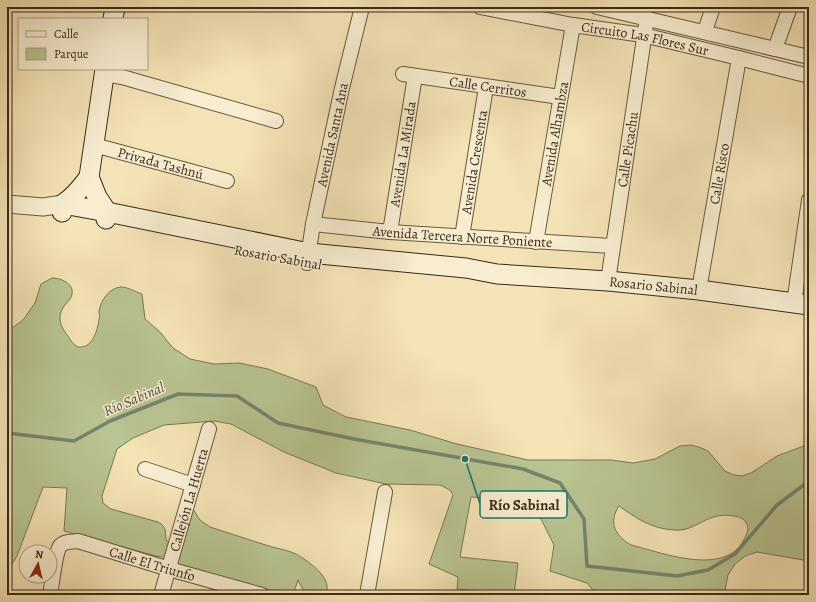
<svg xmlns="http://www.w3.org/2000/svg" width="816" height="602" viewBox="0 0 816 602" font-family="Alegreya,serif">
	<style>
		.green { fill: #b8c491; stroke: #7a7855; fill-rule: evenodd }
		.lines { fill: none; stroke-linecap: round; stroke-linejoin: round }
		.stream { stroke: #76846f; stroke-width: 3.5 }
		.minor-casing { stroke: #695940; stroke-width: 16 }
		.tertiary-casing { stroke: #695940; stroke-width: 19 }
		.secondary-casing { stroke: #3b2b19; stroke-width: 21 }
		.minor { stroke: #f8edd0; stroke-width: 14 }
		.tertiary { stroke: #f8edd0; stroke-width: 17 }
		.secondary { stroke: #f8edd0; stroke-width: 19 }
		.labels { text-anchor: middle; stroke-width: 3; stroke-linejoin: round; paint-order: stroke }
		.street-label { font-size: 14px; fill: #3b2b19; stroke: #f8edd0 }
		.water-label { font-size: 15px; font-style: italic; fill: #54503d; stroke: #f8edd0 }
		.leader { fill: none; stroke: #0f766e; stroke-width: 1.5 }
		.callout-dot { fill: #0f766e; stroke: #f8edd0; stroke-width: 1.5 }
		.callout { fill: #f8edd0; stroke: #0f766e; stroke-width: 1.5 }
		.callout-label { font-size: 15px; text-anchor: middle; font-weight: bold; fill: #3b2b19 }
	</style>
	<rect width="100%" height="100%" fill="#f4e3b6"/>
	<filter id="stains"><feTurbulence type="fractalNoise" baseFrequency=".005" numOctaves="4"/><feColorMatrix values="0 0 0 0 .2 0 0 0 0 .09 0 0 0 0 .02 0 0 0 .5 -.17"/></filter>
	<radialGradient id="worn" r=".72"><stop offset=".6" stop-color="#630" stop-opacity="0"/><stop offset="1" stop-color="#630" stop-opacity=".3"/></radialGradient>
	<!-- green -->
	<path class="green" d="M52,278C63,278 78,286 70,299C67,303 63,306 61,312C58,321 62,328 67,335C71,340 72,344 78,347C92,349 97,332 99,320C100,317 99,314 99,311C101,300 109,288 121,287C128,287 136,292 142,294L145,319L160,332L173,348L190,359L214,364L239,363L268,369L316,387L323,405L346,417L410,430L457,444L528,460H611L633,463L655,459L680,446L690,445L699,447L708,451L725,471L734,475L742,476L751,473L777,456L809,444V561L757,552L745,556L735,564L728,575L724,595H597L587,583L550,571L554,545L541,519L521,500L471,497L460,557L518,563L514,595H493V592L457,589L458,577L429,564L453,495L450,490L440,485L386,484L336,473L284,452L231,424L214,421L164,425L133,438L117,449L102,496L103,503L111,509L158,522C167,527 165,531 166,539L169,543V558L156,556L64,531L67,488L43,487L17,556L7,572V332L23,320L35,303L41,284ZM619,506C636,518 652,529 674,530C697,532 706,511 734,516C739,517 744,518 747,524C750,531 745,537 742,543C721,576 660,552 631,545C615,536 608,522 619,506Z
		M193,509L200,520L210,527C229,533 249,540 269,546C278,549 288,550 296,554C308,561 335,579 325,595H308L302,588L298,580L293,595H287L177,564Z"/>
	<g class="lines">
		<!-- stream -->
		<path class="stream" d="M7,433L74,441L110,421L178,394L237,396L278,423L354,439L523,469L560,483L584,519L587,566L677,576L708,570L735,554L777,505L809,481"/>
		<!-- minor casing -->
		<g class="minor-casing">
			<g id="minor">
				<path id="s1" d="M480,7L573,25L643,35L739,58L809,76"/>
				<path d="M597,7L809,57"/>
				<path d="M705,31L713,7"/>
				<path d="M775,49L790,7"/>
				<path d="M104,74L122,77L276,121"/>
				<path id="s2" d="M403,74L560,97"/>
				<path id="s3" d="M94,145L227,181"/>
				<path id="s4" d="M313,224L390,232L612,246"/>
				<path id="s5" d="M390,232L415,76"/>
				<path id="s6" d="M462,237L486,87"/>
				<path id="s7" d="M536,242L573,25"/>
				<path id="s8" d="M307,263L313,224L342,88L362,7"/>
				<path id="s9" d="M608,281L647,18"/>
				<path id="s10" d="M699,290L739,58"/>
				<path d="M794,303L809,200"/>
				<path d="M145,469L193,485"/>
				<path id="s11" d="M50,595C52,585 55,553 60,546C64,541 72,542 78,541L169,569L262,595"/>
				<path id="s12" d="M161,595L209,429"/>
				<path d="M367,595L385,492"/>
			</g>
		</g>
		<!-- tertiary casing -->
		<g class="tertiary-casing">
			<path id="tertiary" d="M7,204L43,207L63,204"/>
		</g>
		<!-- secondary casing -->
		<g class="secondary-casing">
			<g id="secondary">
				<path d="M113,19L115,7"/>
				<path d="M89,177L97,197L107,212L106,219"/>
				<path id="s13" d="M63,204L107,212L309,253L466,268L497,274L608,281L699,290L809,305"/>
				<path d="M62,212L63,204C74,197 81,188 89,177L105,69"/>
			</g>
		</g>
		<!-- minor -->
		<use href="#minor" class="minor"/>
		<!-- tertiary -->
		<use href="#tertiary" class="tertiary"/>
		<!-- secondary -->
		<use href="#secondary" class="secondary"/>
	</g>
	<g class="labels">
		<!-- street labels -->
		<g class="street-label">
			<text dy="5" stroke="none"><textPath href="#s1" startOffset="168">Circuito Las Flores Sur</textPath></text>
			<text dy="5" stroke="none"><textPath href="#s2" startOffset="86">Calle Cerritos</textPath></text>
			<text dy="5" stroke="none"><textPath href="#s7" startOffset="110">Avenida Alhambza</textPath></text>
			<text dy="5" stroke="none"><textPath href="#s8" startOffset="131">Avenida Santa Ana</textPath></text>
			<text dy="5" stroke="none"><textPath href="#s9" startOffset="133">Calle Picachu</textPath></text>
			<text dy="5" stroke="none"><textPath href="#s5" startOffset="79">Avenida La Mirada</textPath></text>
			<text dy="5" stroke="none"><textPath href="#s6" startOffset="76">Avenida Crescenta</textPath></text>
			<text dy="5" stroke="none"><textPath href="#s3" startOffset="69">Privada Tashnú</textPath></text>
			<text dy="5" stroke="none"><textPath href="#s10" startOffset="118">Calle Risco</textPath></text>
			<text dy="5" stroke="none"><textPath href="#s4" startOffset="150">Avenida Tercera Norte Poniente</textPath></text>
			<text transform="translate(278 257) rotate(10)" y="5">Rosario Sabinal</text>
			<text dy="5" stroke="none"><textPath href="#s13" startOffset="597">Rosario Sabinal</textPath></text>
			<text dy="5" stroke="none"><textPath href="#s12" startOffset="99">Callejón La Huerta</textPath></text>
			<text dy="5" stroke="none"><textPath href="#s11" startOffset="147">Calle El Triunfo</textPath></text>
		</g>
		<!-- water labels -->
		<g class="water-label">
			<text transform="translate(134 399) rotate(-23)" y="5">Río Sabinal</text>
		</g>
	</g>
	<!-- callouts -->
	<path class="leader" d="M465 459L480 504"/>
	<circle class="callout-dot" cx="465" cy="459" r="4"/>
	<rect class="callout" x="480" y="491" width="87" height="27" rx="4"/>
	<g class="callout-label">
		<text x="524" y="510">Río Sabinal</text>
	</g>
	<!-- margin -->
	<rect width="816" height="602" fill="none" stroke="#f4e3b6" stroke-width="24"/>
	<rect x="8" y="8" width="800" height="586" fill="none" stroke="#3b2b19" stroke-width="2"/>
	<rect x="12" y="12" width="792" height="578" fill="none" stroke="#3b2b19"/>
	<!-- legend -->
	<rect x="18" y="18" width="130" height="52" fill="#f8edd0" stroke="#ac9f87"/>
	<rect x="26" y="31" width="20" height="6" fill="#f8edd0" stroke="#ac9f87"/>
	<text x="54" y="38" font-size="12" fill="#3b2b19">Calle</text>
	<rect x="26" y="48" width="20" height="12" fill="#b8c491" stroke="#ac9f87"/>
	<text x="54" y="58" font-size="12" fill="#3b2b19">Parque</text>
	<!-- north arrow -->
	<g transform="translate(38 564) rotate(8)"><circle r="19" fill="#f8edd0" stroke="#ac9f87"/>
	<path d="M0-3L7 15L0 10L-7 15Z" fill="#8f2418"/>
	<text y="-6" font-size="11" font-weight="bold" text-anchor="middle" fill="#3b2b19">N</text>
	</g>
	<rect width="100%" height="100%" filter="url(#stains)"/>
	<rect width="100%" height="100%" fill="url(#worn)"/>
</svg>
